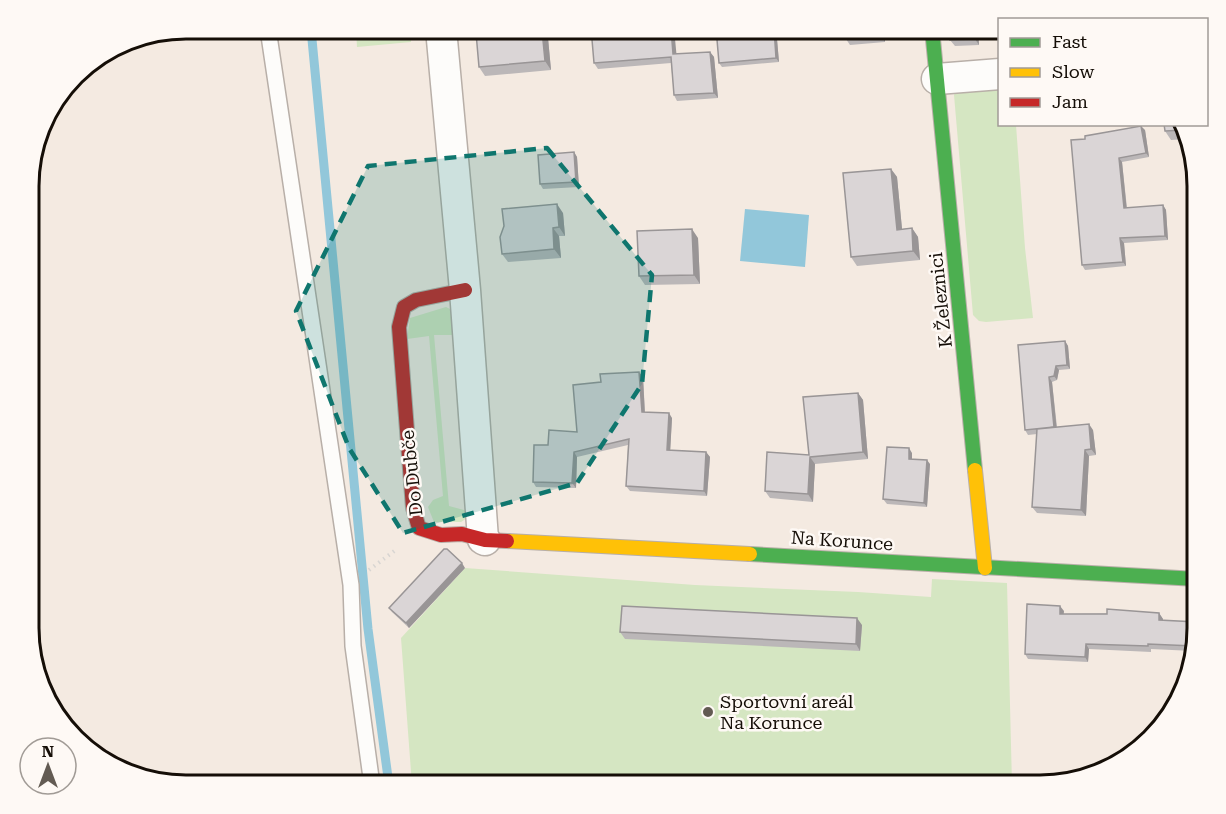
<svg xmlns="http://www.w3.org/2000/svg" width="1226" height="814" viewBox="0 0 1226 814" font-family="'Roboto Serif',serif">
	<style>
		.green { fill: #d5e6c2 }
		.water { fill: #92c7da }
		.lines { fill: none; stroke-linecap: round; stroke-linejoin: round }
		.stream { stroke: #92c7da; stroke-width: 9 }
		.lane-casing { stroke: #b8afa8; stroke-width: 18 }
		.street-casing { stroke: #b8afa8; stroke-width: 33 }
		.fast-casing { stroke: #b8afa8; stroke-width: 16 }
		.slow-casing { stroke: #b8afa8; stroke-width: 16 }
		.jam-casing { stroke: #b8afa8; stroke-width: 16 }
		.path { stroke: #d8d5d2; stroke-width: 4; stroke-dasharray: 1.5 4.5; stroke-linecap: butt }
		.lane { stroke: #fdfcfa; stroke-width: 15 }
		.street { stroke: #fdfcfa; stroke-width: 30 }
		.fast { stroke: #4caf50; stroke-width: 14 }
		.slow { stroke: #ffc107; stroke-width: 14 }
		.jam { stroke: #c62828; stroke-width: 14 }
		.wall { fill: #bbb7b8 }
		.shaded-wall { fill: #999596 }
		.building { fill: #dad5d6; stroke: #999596; stroke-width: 1.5 }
		.marked { fill: #0f766e; fill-opacity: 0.2; stroke: #0f766e; stroke-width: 4.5; stroke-dasharray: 12 8; stroke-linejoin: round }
		.poi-dot { fill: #635b53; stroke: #fef9f5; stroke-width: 2 }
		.labels { text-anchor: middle; stroke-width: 5; stroke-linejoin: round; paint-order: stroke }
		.street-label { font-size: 18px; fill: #150e07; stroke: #fef9f5 }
		.poi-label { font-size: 18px; fill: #150e07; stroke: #fef9f5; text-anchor: start }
		.rim { fill: none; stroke: #150e07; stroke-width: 3 }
	</style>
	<rect width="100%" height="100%" fill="#f4eae1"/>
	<!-- green -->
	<path class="green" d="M356,29H410L411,42L357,47Z
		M999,84L1000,124L1016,125L1025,248L1033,318L986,322L979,321L973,315L954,95L956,90Z
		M446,307L452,310L460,335H434L449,506L475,513L461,522H434L428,507L433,500L443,496L429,336L407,339L410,318Z
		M465,568L695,585L858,592L931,597L932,579L1007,583L1012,785H412L401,638Z"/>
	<!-- water -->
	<path class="water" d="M745,209L809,215L805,267L740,261Z"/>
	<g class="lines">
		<!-- stream -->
		<path class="stream" d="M311,29L368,629L389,785"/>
		<!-- lane casing -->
		<g class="lane-casing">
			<path id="lane" d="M268,29L351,585L353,646L372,785"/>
		</g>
		<!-- street casing -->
		<g class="street-casing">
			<path id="street" d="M441,29L465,290L483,539L485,540
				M937,79L1000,74"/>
		</g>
		<!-- fast casing -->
		<g class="fast-casing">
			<path id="fast" d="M932,29L975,470
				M750,554L1197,579"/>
		</g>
		<!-- slow casing -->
		<g class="slow-casing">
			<path id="slow" d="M975,470L985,568
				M507,541L750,554"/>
		</g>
		<!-- jam casing -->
		<g class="jam-casing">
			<path id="jam" d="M465,290L416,300L404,307L399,327L413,508L419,528L441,535L462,534L485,540L507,541"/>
		</g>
		<!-- path -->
		<path class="path" d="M369,570L397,549"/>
		<!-- lane -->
		<use href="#lane" class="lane"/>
		<!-- street -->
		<use href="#street" class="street"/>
		<!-- fast -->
		<use href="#fast" class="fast"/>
		<!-- slow -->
		<use href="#slow" class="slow"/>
		<!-- jam -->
		<use href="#jam" class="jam"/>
	</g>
	<!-- wall -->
	<path class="wall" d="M486,28H533V30H542L548,38L551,70L485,76L479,67L487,32Z
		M716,28H776L779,62L722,67L719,63Z
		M884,28L885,42L850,45L844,36Z
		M949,28H999L978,30L979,45L955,46L950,40Z
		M710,52L714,57L718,98L677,101L674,95L671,63L598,69L594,63L676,54Z
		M1182,124L1186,139L1171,140L1165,131Z
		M1145,130L1149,157L1122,162L1127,208L1163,205L1166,210L1168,240L1124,243L1126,266L1085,270L1082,265L1085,139Z
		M574,152L577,157L579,187L543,189L540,184Z
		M891,169L897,177L902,229L912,228L918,237L920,260L857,266L851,257Z
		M563,213L565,236H559L561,258L508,262L502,254Z
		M698,238L700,284L645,285L639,276Z
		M1065,341L1068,346L1070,369L1059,370L1057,380L1052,382L1057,427L1093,430L1096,455L1089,456L1086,516L1037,513L1032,507L1037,434L1028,435L1025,430Z
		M643,377L645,412L672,418L670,450L706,452L710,457L707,496L630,491L626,486L628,445L577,457L576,488L536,487L533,482L577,432Z
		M858,393L863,400L868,459L815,464L813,502L770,498L765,491L809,455Z
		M1197,445V521L1192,514Z
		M912,453V459L930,464L927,507L887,504L883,499Z
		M465,568L409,628L392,612L389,608Z
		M1064,611L1063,614L1159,613L1163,619V620L1197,638L1193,651L1151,649V652L1089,649L1088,662L1028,659L1025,654Z
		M862,625L860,651L625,639L620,632Z"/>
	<!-- shaded-wall -->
	<path class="shaded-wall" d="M671,28H674L677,60L673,54Z
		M774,28H776L779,62L776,58Z
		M878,28H884L885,42L879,33Z
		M974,28H977L978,30L979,45L975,39Z
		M542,30L548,38L551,70L545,61Z
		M710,52L714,57L718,98L714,93Z
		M1141,126L1145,130L1149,157L1146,153Z
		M574,152L577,157L579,187L576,182Z
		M1119,158L1122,162L1127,212L1124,208Z
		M891,169L897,177L903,239L897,230Z
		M557,204L563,213L565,236L559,227Z
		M1163,205L1166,210L1168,240L1165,236Z
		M553,228L559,236L561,258L554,249Z
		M912,228L918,237L920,260L913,251Z
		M692,229L698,238L700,284L694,275Z
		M1120,238L1124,243L1126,266L1123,262Z
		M1065,341L1068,346L1070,369L1067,365Z
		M1056,366L1059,370L1057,380L1054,376Z
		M639,372L643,377L645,417L642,412Z
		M1049,377L1052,382L1057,432L1054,428Z
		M858,393L863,400L868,459L863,452Z
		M669,413L672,418L670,455L667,450Z
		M1089,424L1093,430L1096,455L1091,449Z
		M909,448L912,453V463L909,459Z
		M1085,450L1089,456L1086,516L1081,510Z
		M574,452L577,457L576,488L572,483Z
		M706,452L710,457L707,496L704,491Z
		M810,457L815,464L813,502L808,494Z
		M927,460L930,464L927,507L924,503Z
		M462,563L465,568L409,628L406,623Z
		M1060,606L1064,611L1063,619L1060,614Z
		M1159,613L1163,619V625L1159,620Z
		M857,618L862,625L860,651L856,644Z
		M1086,644L1089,649L1088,662L1085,657Z"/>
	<!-- building -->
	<path class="building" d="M486,28H528V31L542,30L545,61L479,67L476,33L487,32Z
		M591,28H671L673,54L710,52L714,93L674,95L671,57L594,63Z
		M716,28H774L776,58L719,63Z
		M843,28H878L879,33L844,36Z
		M949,28H974L975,39L950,40Z
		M1164,124H1182L1183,130L1165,131Z
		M1141,126L1146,153L1119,158L1124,208L1163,205L1165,236L1120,238L1123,262L1082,265L1071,140L1085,139V136Z
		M574,152L576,182L540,184L538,155Z
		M891,169L897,230L912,228L913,251L851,257L843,173Z
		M557,204L559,227L553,228L554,249L502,254L500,237L504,226L502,209Z
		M692,229L694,275L639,276L637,231Z
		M1065,341L1067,365L1056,366L1054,376L1049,377L1054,427L1025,430L1018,345Z
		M639,372L642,412L669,413L667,450L706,452L704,491L626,486L629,439L574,452L572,483L533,482L534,445H548L549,430L577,432L573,385L601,382L600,374Z
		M858,393L863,452L810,457L808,494L765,491L767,452L809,455L803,397Z
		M1089,424L1091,449L1085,450L1081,510L1032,507L1037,429Z
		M1196,445H1197V514H1192Z
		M887,447L909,448V459L927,460L924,503L883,499Z
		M444,549H447L462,563L406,623L389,608Z
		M1027,604L1060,606V614H1107V609L1159,613V620L1197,622V638L1194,646L1148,644V646L1086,644L1085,657L1025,654Z
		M622,606L857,618L856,644L620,632Z
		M979,780L984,785H969L972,782L974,784Z"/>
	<!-- marked area -->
	<path class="marked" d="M547,148L652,275L642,384L577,483L403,533L349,448L296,311L368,166Z"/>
	<!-- markers -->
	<circle class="poi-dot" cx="708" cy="712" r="6"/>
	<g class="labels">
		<!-- street labels -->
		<g class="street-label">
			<text transform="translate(941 300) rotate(-96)" y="6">K Železnici</text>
			<text transform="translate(412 473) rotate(-96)" y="6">Do Dubče</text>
			<text transform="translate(842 541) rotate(4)" y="6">Na Korunce</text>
		</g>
		<!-- poi labels -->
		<g class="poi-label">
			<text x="720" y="708">Sportovní areál<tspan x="720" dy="21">Na Korunce</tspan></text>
		</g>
	</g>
	<!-- crop -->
	<path d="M0 0H1226V814H0ZM186 39H1040A147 147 0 0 1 1187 186V628A147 147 0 0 1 1040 775H186A147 147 0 0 1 39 628V186A147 147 0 0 1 186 39Z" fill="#fef9f5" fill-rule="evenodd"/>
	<path class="rim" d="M186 39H1040A147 147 0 0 1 1187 186V628A147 147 0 0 1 1040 775H186A147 147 0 0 1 39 628V186A147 147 0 0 1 186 39Z"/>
	<!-- legend -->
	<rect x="998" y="18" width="210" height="108" fill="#fef9f5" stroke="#a19b96" stroke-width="1.5"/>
	<rect x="1010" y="38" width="30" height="9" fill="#4caf50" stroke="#a19b96" stroke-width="1.5"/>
	<text x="1052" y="48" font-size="18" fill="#150e07">Fast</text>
	<rect x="1010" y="68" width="30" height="9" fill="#ffc107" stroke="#a19b96" stroke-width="1.5"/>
	<text x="1052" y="78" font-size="18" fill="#150e07">Slow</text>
	<rect x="1010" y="98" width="30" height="9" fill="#c62828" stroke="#a19b96" stroke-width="1.5"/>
	<text x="1052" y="108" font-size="18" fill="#150e07">Jam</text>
	<!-- north arrow -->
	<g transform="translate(48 766)"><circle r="28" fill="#fef9f5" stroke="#a19b96" stroke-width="1.5"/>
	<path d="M0-4.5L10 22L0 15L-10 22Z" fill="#635b53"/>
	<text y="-9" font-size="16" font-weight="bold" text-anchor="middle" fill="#150e07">N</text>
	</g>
</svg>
